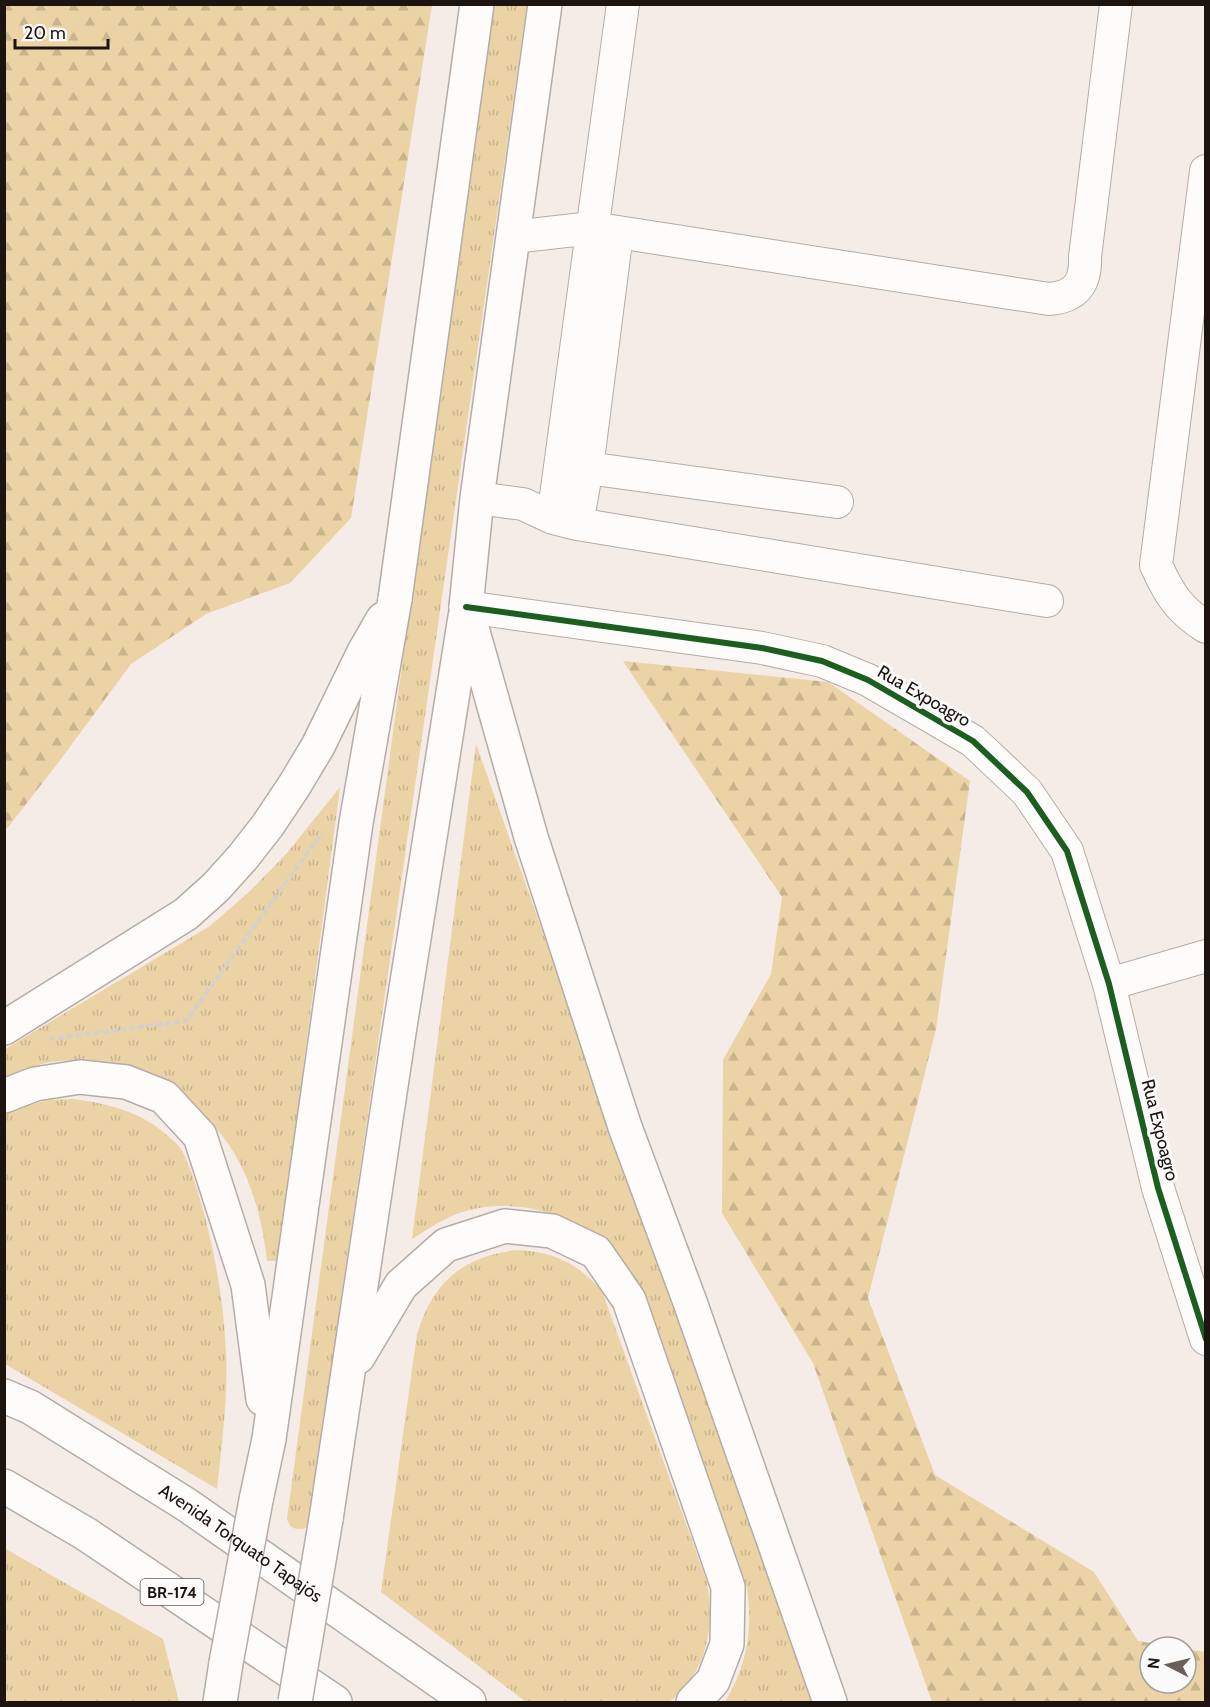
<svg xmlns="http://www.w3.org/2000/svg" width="1210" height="1707" viewBox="0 0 1210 1707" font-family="Cabin,sans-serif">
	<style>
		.grass { fill: url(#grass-tufts) }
		.forest { fill: url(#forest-firs) }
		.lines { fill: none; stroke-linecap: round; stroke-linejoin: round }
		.minor-casing { stroke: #b5aca7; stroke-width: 34 }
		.major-casing { stroke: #b5aca7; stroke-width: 36 }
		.highway-casing { stroke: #b5aca7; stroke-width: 36 }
		.path { stroke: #d3d0cf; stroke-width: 4; stroke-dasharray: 6 3; stroke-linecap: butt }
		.minor { stroke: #fefcfb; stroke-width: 32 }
		.major { stroke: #fefcfb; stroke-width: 33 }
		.highway { stroke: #fefcfb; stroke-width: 33 }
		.highway-bridge-casing { stroke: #b5aca7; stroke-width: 36; stroke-linecap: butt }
		.highway-bridge { stroke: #fefcfb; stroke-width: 33 }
		.cycleway-casing { stroke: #fbfbfb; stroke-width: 10 }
		.cycleway { stroke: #1b5e20; stroke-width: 6 }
		.labels { text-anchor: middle; stroke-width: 6; stroke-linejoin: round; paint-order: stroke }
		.shield { fill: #fbfbfb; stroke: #605956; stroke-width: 1.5 }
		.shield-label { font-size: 16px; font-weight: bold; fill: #1d130f }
		.street-label { font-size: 18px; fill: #1d130f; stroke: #fbfbfb }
	</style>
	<defs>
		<pattern id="grass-tufts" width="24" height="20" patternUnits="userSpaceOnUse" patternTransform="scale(1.5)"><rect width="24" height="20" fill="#ebd3a5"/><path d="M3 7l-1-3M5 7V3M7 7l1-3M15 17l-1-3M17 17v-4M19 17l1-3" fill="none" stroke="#c9b48d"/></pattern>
		<pattern id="forest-firs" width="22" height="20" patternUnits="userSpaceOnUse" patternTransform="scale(1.5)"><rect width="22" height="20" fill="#ebd3a5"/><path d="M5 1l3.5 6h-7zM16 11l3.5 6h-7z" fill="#c9b48d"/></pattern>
	</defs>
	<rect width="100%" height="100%" fill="#f5ebe7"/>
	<!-- grass -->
	<path class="grass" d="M491,5H527L309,1524L304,1529C295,1529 290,1529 287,1519Z
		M476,744L816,1702H725C747,1664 753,1632 747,1588L645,1295C636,1279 627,1263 613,1251C572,1211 507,1193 452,1216C438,1222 425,1231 412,1239Z
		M340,787L278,1261H267C261,1207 243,1146 198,1112C186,1102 150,1091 135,1085C118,1078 101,1069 84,1063C60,1055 27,1068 5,1077V1049L210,926L250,891L287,853Z
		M72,1099C107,1103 142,1112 168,1136C172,1140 178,1144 181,1149C189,1161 200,1198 204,1213C216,1259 224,1305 226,1353C228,1398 222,1444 217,1489L5,1364L4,1112L48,1100Z
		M517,1250C555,1252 577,1263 602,1291L707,1582C715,1628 707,1672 669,1702H526L381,1592L417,1334C433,1282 463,1256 517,1250Z
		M4,1548L163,1639L179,1702H5Z"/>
	<!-- forest -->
	<path class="forest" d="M5,4L432,5L351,518L290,583L206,614L131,664L58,763L5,831Z
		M623,661L828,682L970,781L936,1029L868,1298L935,1475L1094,1572L1138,1641L1176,1647H1150V1683H1186V1649L1205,1652V1702H932L813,1363L722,1213L723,1060L771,974L782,897Z"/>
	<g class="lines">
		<!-- minor casing -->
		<g class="minor-casing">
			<path id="minor" d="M1206,171L1156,565C1169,594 1179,610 1206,627
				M513,237L592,228L1049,299C1076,297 1086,283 1085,257L1116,4
				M587,468L837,502
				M477,498L523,504L553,518L577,524L1047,601
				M553,518L623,4
				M577,524L587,468L617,233
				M466,607L762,648L822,661L868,680L973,741L1027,792L1067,851L1109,984L1158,1188L1206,1339
				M1109,984L1206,956"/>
		</g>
		<!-- major casing -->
		<g class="major-casing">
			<path id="major" d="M395,599L477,4
				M466,607L477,498L545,4"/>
		</g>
		<!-- highway casing -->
		<g class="highway-casing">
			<g id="highway">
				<path d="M466,607L531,837L625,1127L690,1302L830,1702"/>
				<path d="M4,1028L186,914L216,887L243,857L268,825L294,786L318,746L364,652L383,619"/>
				<path d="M4,1096L35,1084L80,1077L126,1082L164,1097L200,1136L248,1285L263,1399"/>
				<path d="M358,1357L401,1285L446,1245L505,1226L552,1231L596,1252L629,1300L728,1587L727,1644L713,1681L693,1702"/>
				<path id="s1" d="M4,1396L30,1407L187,1505L469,1702"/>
				<path d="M4,1486L86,1534L335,1702"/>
				<path d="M256,1500L269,1439L356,823L395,599"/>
				<path d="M326,1519L398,1039L465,617"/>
				<path d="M220,1702L226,1663"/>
			</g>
		</g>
		<!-- path -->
		<path class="path" d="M49,1039L186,1021L322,833"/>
		<!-- minor -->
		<use href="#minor" class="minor"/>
		<!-- major -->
		<use href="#major" class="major"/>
		<!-- highway -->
		<use href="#highway" class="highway"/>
		<!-- highway-bridge casing -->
		<g class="highway-bridge-casing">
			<path id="highway-bridge" d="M226,1663L256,1500
				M295,1702L326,1519"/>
		</g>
		<!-- highway-bridge -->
		<use href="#highway-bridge" class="highway-bridge"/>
		<!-- cycleway casing -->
		<g class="cycleway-casing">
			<path id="cycleway" d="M466,607L762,648L822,661L868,680L973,741L1027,792L1067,851L1109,984L1158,1188L1206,1339"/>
		</g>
		<!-- cycleway -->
		<use href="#cycleway" class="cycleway"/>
	</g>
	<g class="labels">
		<!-- shield labels -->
		<rect class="shield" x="140.5" y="1579" width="63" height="26" rx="4.5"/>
		<g class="shield-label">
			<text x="172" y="1598">BR-174</text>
		</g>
		<!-- street labels -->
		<g class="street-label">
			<text transform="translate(924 696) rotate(30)" y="6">Rua Expoagro</text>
			<text transform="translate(1160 1130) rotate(76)" y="6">Rua Expoagro</text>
			<text dy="6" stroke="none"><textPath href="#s1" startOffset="279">Avenida Torquato Tapajós</textPath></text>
		</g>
	</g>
	<!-- border -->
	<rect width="1210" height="1707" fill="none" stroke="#1d130f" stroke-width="12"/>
	<!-- north arrow -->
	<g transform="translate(1168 1665) rotate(277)"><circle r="28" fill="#fbfbfb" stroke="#a29e9d" stroke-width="1.5"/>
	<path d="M0-4.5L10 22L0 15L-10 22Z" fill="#695f5b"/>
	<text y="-9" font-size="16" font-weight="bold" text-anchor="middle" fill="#1d130f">N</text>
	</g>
	<!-- scale -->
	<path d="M15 39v9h93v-9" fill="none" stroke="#1d130f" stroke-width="3"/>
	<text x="24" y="39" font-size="18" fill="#1d130f" stroke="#fbfbfb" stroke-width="4.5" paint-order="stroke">20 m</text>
</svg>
